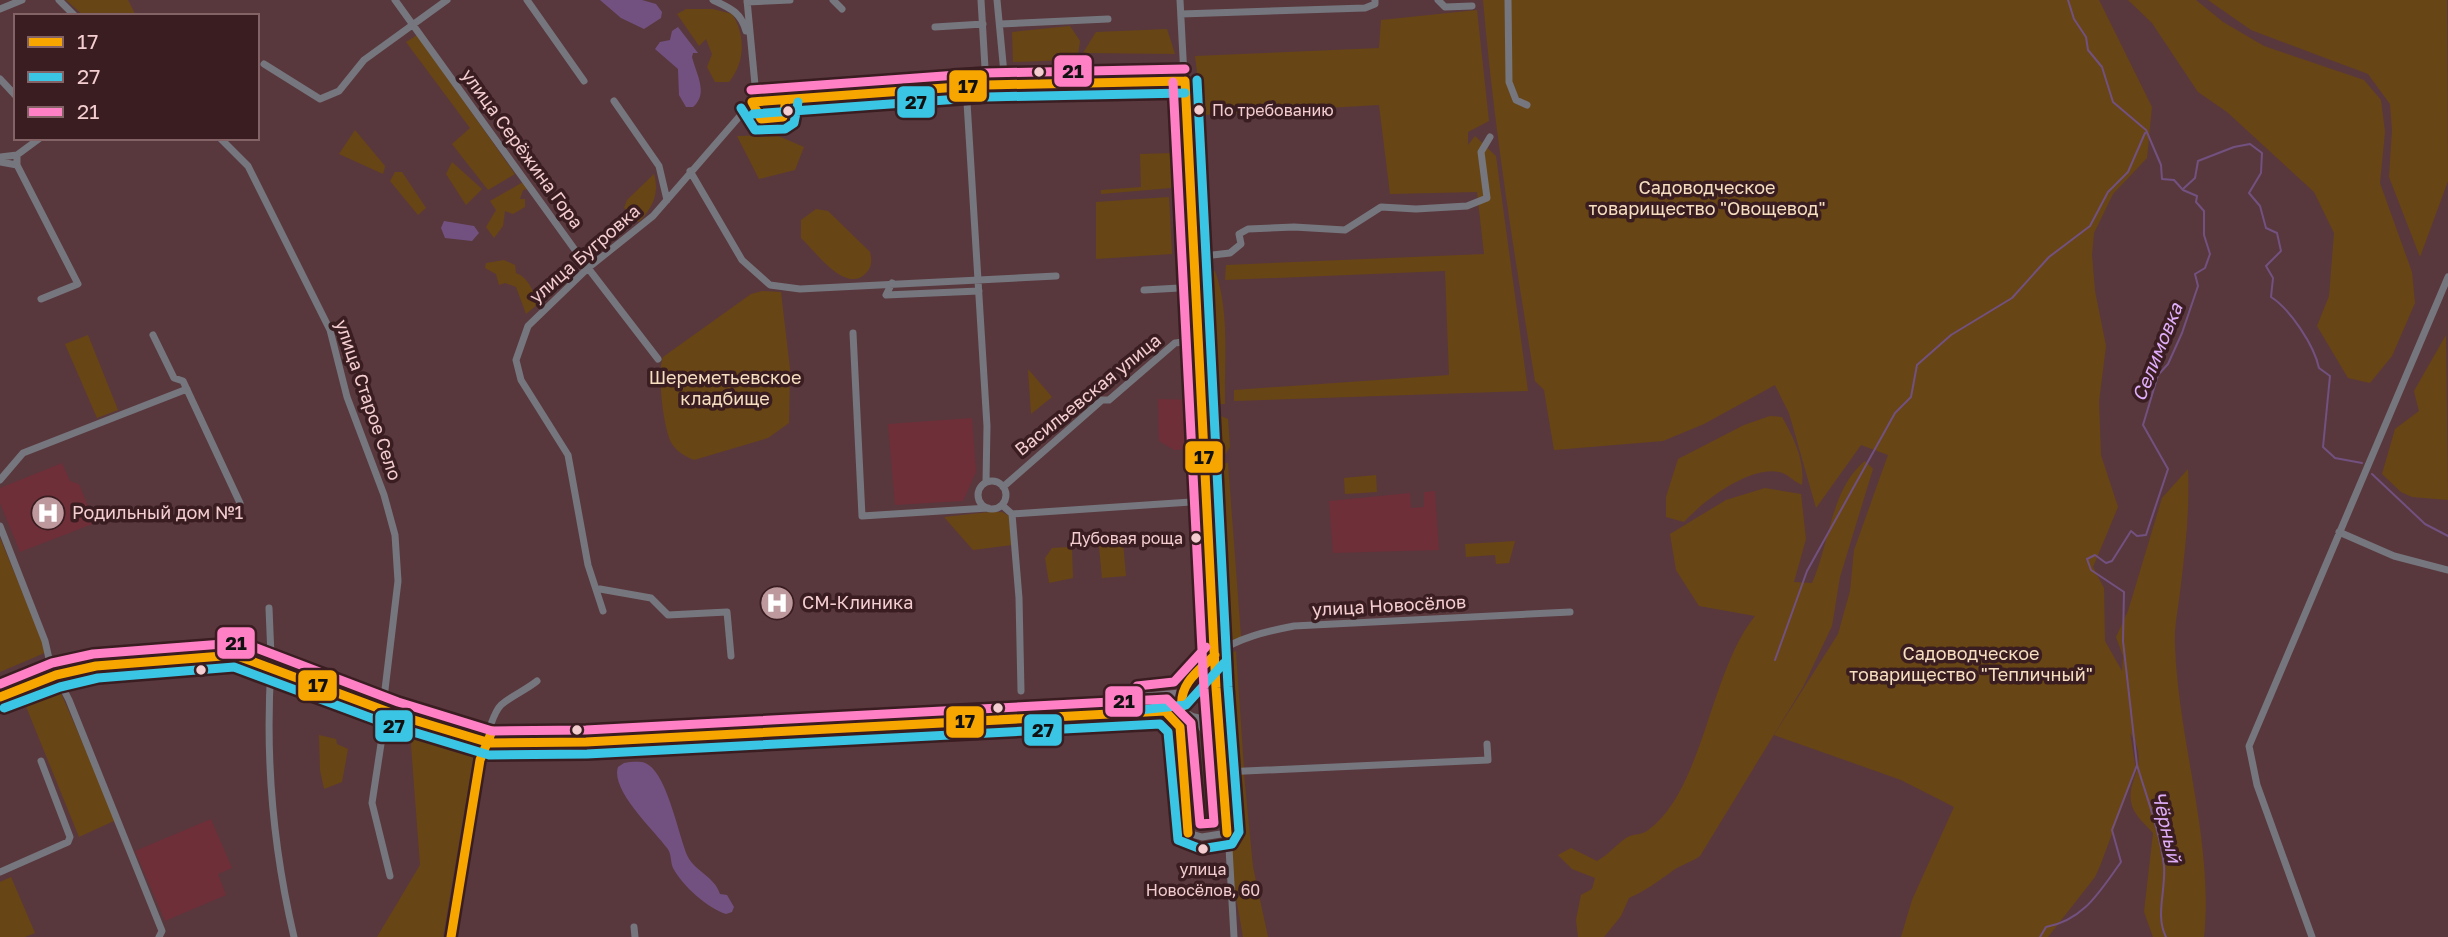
<svg xmlns="http://www.w3.org/2000/svg" width="2448" height="937" viewBox="0 0 2448 937" font-family="'Golos Text',sans-serif">
	<style>
		.built { fill: #6e2f39 }
		.green { fill: #684515 }
		.water { fill: #725181 }
		.lines { fill: none; stroke-linecap: round; stroke-linejoin: round }
		.stream { stroke: #725181; stroke-width: 2 }
		.minor { stroke: #76767e; stroke-width: 7 }
		.major { stroke: #7c747e; stroke-width: 9 }
		.bus-1-casing { stroke: #391d20; stroke-width: 14 }
		.bus-2-casing { stroke: #391d20; stroke-width: 14 }
		.bus-3-casing { stroke: #391d20; stroke-width: 14 }
		.bus-1 { stroke: #f7a600; stroke-width: 9 }
		.bus-2 { stroke: #3ac5e4; stroke-width: 9 }
		.bus-3 { stroke: #ff80c5; stroke-width: 9 }
		.bus-dot { fill: #f4cdd0; stroke: #391d20; stroke-width: 2.5 }
		.labels { text-anchor: middle; stroke-width: 7; stroke-linejoin: round; paint-order: stroke }
		.bus-label { font-size: 16px; fill: #f4cdd0; stroke: #391d20; text-anchor: start }
		.street-label { font-size: 18px; fill: #f4cdd0; stroke: #391d20 }
		.park-label { font-size: 18px; fill: #f6dec0; stroke: #391d20 }
		.poi-label { font-size: 18px; fill: #f4cdd0; stroke: #391d20; text-anchor: start }
		.water-label { font-size: 19px; font-style: italic; fill: #e0adfb; stroke: #391d20 }
		.line-badge { stroke: #391d20; stroke-width: 2.5 }
		.pale-badge-label { font-size: 19px; text-anchor: middle; font-weight: bold; fill: #111 }
	</style>
	<rect width="100%" height="100%" fill="#58383d"/>
	<!-- built -->
	<path class="built" d="M1158,399L1199,400L1202,449L1174,450L1159,441Z
		M972,418L976,472L963,501L895,505L888,424Z
		M62,463L70,481L79,484L95,523L20,552L0,503V488Z
		M1435,491L1439,550L1333,553L1329,501L1410,493L1411,508L1424,507V492Z
		M211,819L232,868L218,874L226,895L165,921L135,851Z"/>
	<!-- green -->
	<path class="green" d="M66,0H128L136,16L109,13L84,16Z
		M1483,0H2099L2152,107L2147,158L2113,194L2094,233L2092,255L2095,291L2106,346L2099,402L2101,455L2118,507L2093,567L2104,588L2105,641L2122,671L2123,656L2116,637L2128,611L2162,498L2188,469C2190,510 2185,552 2180,592C2178,609 2174,628 2175,645C2178,740 2214,843 2204,937H2153L2144,912L2153,833C2145,824 2133,814 2131,802C2127,778 2151,764 2130,733L2136,770L2100,866L2095,877L2048,937H1901L1912,900L1954,807L1901,780L1774,735L1838,634L1850,591L1854,550L1888,455L1861,445L1816,508L1789,413L1775,385L1704,424L1663,441L1554,450L1544,390L1535,381C1514,254 1494,128 1483,0Z
		M2128,0H2196L2223,22L2264,46L2364,80L2381,100L2385,132L2380,183L2412,272L2415,303L2392,356L2370,383L2348,378L2317,326L2329,296L2334,233L2314,192L2227,112L2198,92L2152,23Z
		M2208,0H2447L2448,181L2420,257L2389,177L2392,130L2390,104L2368,74L2251,30Z
		M686,9H713L732,14C746,35 745,63 729,82H715L707,67L712,54L706,39L699,46L677,14Z
		M1477,10L1489,121L1468,132V145L1475,136L1496,156L1528,391L1234,401V390L1449,375L1445,271L1225,280L1226,265L1484,254L1477,192L1390,194L1379,105L1202,115L1195,56L1379,48L1381,20Z
		M1070,26L1080,41L1078,55L1070,60L1013,62L1012,32Z
		M1167,29L1175,54L1083,53L1096,32Z
		M417,35L515,174L488,190L452,144L470,128L406,42Z
		M355,130L385,166L383,174L339,154Z
		M776,135L804,147L795,170L759,179L737,136Z
		M1173,153L1171,188L1101,194V190L1141,187L1140,154Z
		M452,162L482,189L466,205L446,174Z
		M395,172H402L426,208L418,215L390,181Z
		M654,174C660,194 652,208 639,222L624,208L627,200Z
		M523,182L528,189L523,190L520,199H525V207L513,214L505,211L503,226L494,238L486,227L496,210L490,201Z
		M1169,197L1172,254L1096,259V202Z
		M816,209L828,211L870,252C872,260 872,267 866,273C846,295 815,251 801,238V220Z
		M504,260L515,265L516,273C528,277 535,293 537,305L526,314L516,287L505,283L499,285L496,274L485,268L486,263Z
		M1199,268L1215,271C1230,311 1224,362 1225,404H1207Z
		M762,291L781,292L790,369L789,423L768,438L694,460C685,456 677,452 672,444C663,429 657,372 663,357L751,294Z
		M88,335L118,410L97,418L65,344Z
		M2446,335L2448,500L2412,497L2401,492L2382,474L2395,429L2419,411L2414,391Z
		M1028,369L1052,397L1031,414Z
		M1207,410L1228,419L1230,447L1223,458L1210,459Z
		M1770,416L1782,417C1794,438 1805,461 1802,485C1793,481 1787,473 1779,472C1749,466 1703,501 1684,522L1666,517V497L1678,459L1744,425Z
		M1865,461L1873,469L1840,577L1832,626L1803,687L1700,856C1690,863 1680,865 1671,872C1657,882 1645,891 1629,898L1621,916L1604,937H1578L1576,920L1581,895L1592,889L1595,878L1572,869L1558,855L1571,848L1597,861C1609,854 1616,845 1626,838C1632,834 1641,835 1647,831C1704,790 1709,673 1755,616L1699,606L1676,570L1670,534L1726,500L1765,488L1801,494L1806,539L1794,582L1812,583C1829,546 1831,488 1865,461Z
		M1210,462L1228,463L1241,637L1220,645Z
		M1376,475L1377,492L1345,494L1344,478Z
		M989,512H1002L1009,516L1012,545L973,550L944,517Z
		M0,538L47,652L0,672Z
		M1515,541L1509,563L1496,564L1495,555L1466,557L1465,544Z
		M1123,542L1126,576L1102,578L1099,547L1103,543Z
		M1069,547L1072,550L1073,578L1049,583L1045,558L1052,548Z
		M201,648L203,655L56,668L57,665L96,655Z
		M1236,651L1244,768L1225,769L1220,657Z
		M57,684L116,820L79,837L23,699Z
		M414,734L474,754L443,937H377L420,865L411,745Z
		M319,735L336,739L337,744L348,749L342,782L324,789L320,770Z
		M1226,774H1244L1253,867L1268,937H1243L1234,886Z
		M11,877L35,933L25,937H0V882Z"/>
	<!-- water -->
	<path class="water" d="M600,0H642L656,4L662,12L661,18L644,29L621,18Z
		M678,27L698,53H693L692,57C696,74 709,93 693,107H686L679,95L678,69L655,49L660,42L670,40L672,31Z
		M444,221L474,226L479,233L472,241L445,238L441,228Z
		M624,763C630,762 640,761 645,763C667,771 679,838 688,857C696,872 715,877 720,894L727,895L734,907L732,912L726,914C707,908 683,886 673,868C670,861 672,854 667,848C655,831 610,790 618,767Z"/>
	<g class="lines">
		<!-- stream -->
		<path class="stream" d="M2184,188L2195,178L2198,161L2234,147L2250,144L2262,153L2261,173L2249,193L2260,206L2266,228L2277,233L2281,251L2266,266L2273,278L2271,297C2290,309 2314,345 2319,368L2330,376L2323,447L2335,458L2362,463
			M2372,474L2425,524L2448,536
			M1775,660L1807,571L1895,413L1911,397L1917,365L1951,335L2012,298L2049,257L2090,226L2108,192L2128,172L2145,133
			M2137,765C2147,798 2160,832 2164,866C2166,890 2155,916 2166,937
			M2040,937L2046,927C2084,920 2100,891 2121,862L2112,830L2137,765L2123,641L2124,592L2091,570L2087,559L2095,555L2106,563L2112,561L2131,531L2137,536L2146,535L2168,469L2143,425L2158,375L2168,364L2182,333L2198,286L2195,274L2205,268L2210,254L2204,235V211L2196,202L2197,196L2183,190L2174,180L2162,179L2161,165L2146,130L2113,102L2102,67L2088,50L2086,37L2074,19L2068,0"/>
		<!-- minor -->
		<path class="minor" d="M59,0L75,16
			M395,0L588,268L658,359
			M527,0L584,81
			M713,0C730,8 741,12 746,31
			M747,0L755,85L752,102
			M833,0L842,9
			M981,0L986,85
			M997,0L1005,84
			M1180,0L1216,688L1224,759L1234,937
			M1438,0L1445,7L1472,6
			M1508,0L1509,82L1516,100L1527,105
			M747,2L790,0
			M0,9L22,0
			M1181,14L1365,8L1375,4V0
			M1000,24L1108,19
			M935,27L983,24
			M264,64L320,99L339,91L364,60L447,0
			M0,79L16,96
			M966,86L987,426L986,482
			M614,101L659,166L667,200
			M752,102L986,85L1185,81
			M220,138L248,166L330,330L347,397L384,495L395,535L398,581L384,698
			M17,155V165L78,284L41,299
			M17,155L40,138
			M0,157L17,155
			M0,162L17,165
			M690,171L742,260L770,285L800,289L1056,276
			M1195,257L1230,253L1241,244L1239,234L1248,229L1294,227L1345,230L1381,207L1416,209L1467,206L1487,198L1481,152L1490,137
			M892,283L886,295L979,291
			M1144,290L1197,287
			M853,333L862,516L988,508
			M153,335L174,378L183,381L240,503
			M0,480L23,453L187,389
			M978 495a14 14 0 1 1 28 0a14 14 0 1 1-28 0Z
			M1003,487L1102,400H1109L1175,343L1199,340
			M1002,505L1012,514L1206,501
			M1012,514L1019,598L1021,691
			M0,526L45,641L50,663L69,700L162,931L159,937
			M2339,532L2394,556L2448,570
			M600,589L651,598L668,615L727,612L731,656
			M269,608L271,656
			M603,611L588,565L568,455L521,380L516,360L528,326L588,268L653,216L752,102
			M271,666C265,758 273,848 294,937
			M1192,680L1203,679L1216,687
			M1217,707L1204,718C1196,718 1189,717 1184,710C1171,694 1203,664 1216,654C1237,638 1268,631 1294,626L1570,612
			M386,711L372,803L390,876
			M1165,711L1180,727L1188,833L1202,837L1227,833
			M1197,718L1221,765
			M1224,772L1488,760L1487,744
			M0,872L68,842L70,837L41,761
			M634,927L635,937
			M451,937C457,898 479,726 501,705C511,696 526,690 537,681
			M2312,937L2257,785L2249,746L2448,277"/>
		<!-- major -->
		<path class="major" d="M0,682L50,663L103,652L226,643L282,660L429,714L510,733L814,720L1059,705L1180,694
			M0,697L56,675L96,666L235,655L247,657L394,714L490,743L586,742L1153,711"/>
		<!-- bus-1 casing -->
		<g class="bus-1-casing">
			<path id="bus-1" d="M1185,81L1216,688L1227,833
				M752,102L986,85L1185,81
				M752,102L761,119L783,117L786,100
				M0,697L56,675L96,666L235,655L394,714L490,743L586,742L1165,711L1180,727L1188,833
				M1182,707C1179,683 1200,670 1215,655
				M451,937L480,760L492,731"/>
		</g>
		<!-- bus-2 casing -->
		<g class="bus-2-casing">
			<path id="bus-2" d="M741,108L755,130L785,129L794,123L798,102
				M753,114L987,97L1185,93
				M4,708L60,687L98,678L234,667L390,725L489,755L587,754L1160,724L1168,732L1178,840L1201,849L1232,844L1239,832L1228,687L1197,80
				M1139,710L1186,705L1224,663"/>
		</g>
		<!-- bus-3 casing -->
		<g class="bus-3-casing">
			<path id="bus-3" d="M751,90L985,73L1185,69
				M0,684L52,663L93,654L236,643L251,646L398,702L492,731L586,730L1167,699L1191,723L1200,824L1214,823L1204,689L1173,82
				M1137,686L1174,682L1206,647"/>
		</g>
		<!-- bus-1 -->
		<use href="#bus-1" class="bus-1"/>
		<!-- bus-2 -->
		<use href="#bus-2" class="bus-2"/>
		<!-- bus-3 -->
		<use href="#bus-3" class="bus-3"/>
	</g>
	<!-- icons -->
	<defs>
		<g id="hospital-disc" transform="scale(1.75)"><circle r="9.5" fill="#bd999d" stroke="#391d20"/><path d="M-5-5h3v3.5h4V-5h3V5h-3V1.5h-4V5h-3Z" fill="#fff"/></g>
	</defs>
	<g fill-rule="evenodd">
		<use href="#hospital-disc" x="48" y="513"/>
		<use href="#hospital-disc" x="777" y="603"/>
	</g>
	<!-- markers -->
	<g class="bus-dot">
		<circle cx="1039" cy="72" r="6"/>
		<circle cx="1199" cy="110" r="6"/>
		<circle cx="788" cy="111" r="6"/>
		<circle cx="1196" cy="538" r="6"/>
		<circle cx="201" cy="670" r="6"/>
		<circle cx="998" cy="708" r="6"/>
		<circle cx="577" cy="730" r="6"/>
		<circle cx="1203" cy="849" r="6"/>
	</g>
	<g class="labels">
		<!-- bus labels -->
		<g class="bus-label">
			<text x="1212" y="116">По требованию</text>
			<text x="1183" y="544" text-anchor="end">Дубовая роща</text>
			<text x="1203" y="875" text-anchor="middle">улица<tspan x="1203" dy="21">Новосёлов, 60</tspan></text>
		</g>
		<!-- street labels -->
		<g class="street-label">
			<text transform="translate(522 149) rotate(54)" y="6">улица Серёжина Гора</text>
			<text transform="translate(585 254) rotate(-41)" y="6">улица Бугровка</text>
			<text transform="translate(1088 395) rotate(-39)" y="6">Васильевская улица</text>
			<text transform="translate(368 400) rotate(71)" y="6">улица Старое Село</text>
			<text transform="translate(1389 606) rotate(-3)" y="6">улица Новосёлов</text>
		</g>
		<!-- park labels -->
		<g class="park-label">
			<text x="1707" y="194">Садоводческое<tspan x="1707" dy="21">товарищество "Овощевод"</tspan></text>
			<text x="725" y="384">Шереметьевское<tspan x="725" dy="21">кладбище</tspan></text>
			<text x="1971" y="660">Садоводческое<tspan x="1971" dy="21">товарищество "Тепличный"</tspan></text>
		</g>
		<!-- poi labels -->
		<g class="poi-label">
			<text x="72" y="519">Родильный дом №1</text>
			<text x="802" y="609">СМ-Клиника</text>
		</g>
		<!-- water labels -->
		<g class="water-label">
			<text transform="translate(2157 352) rotate(-68)" y="7">Селимовка</text>
			<text transform="translate(2167 827) rotate(77)" y="7">Чёрный</text>
		</g>
	</g>
	<g class="line-badge">
		<rect x="1053" y="54" width="40" height="34" rx="7" fill="#ff80c5"/>
		<rect x="948" y="69" width="40" height="34" rx="7" fill="#f7a600"/>
		<rect x="896" y="85" width="40" height="34" rx="7" fill="#3ac5e4"/>
		<rect x="1184" y="440" width="40" height="34" rx="7" fill="#f7a600"/>
		<rect x="216" y="626" width="40" height="34" rx="7" fill="#ff80c5"/>
		<rect x="297" y="669" width="41" height="33" rx="7" fill="#f7a600"/>
		<rect x="1104" y="685" width="40" height="33" rx="7" fill="#ff80c5"/>
		<rect x="945" y="705" width="40" height="34" rx="7" fill="#f7a600"/>
		<rect x="374" y="709" width="40" height="34" rx="7" fill="#3ac5e4"/>
		<rect x="1023" y="713" width="40" height="34" rx="7" fill="#3ac5e4"/>
	</g>
	<g class="pale-badge-label">
		<text x="1073" y="78">21</text>
		<text x="968" y="93">17</text>
		<text x="916" y="109">27</text>
		<text x="1204" y="464">17</text>
		<text x="236" y="650">21</text>
		<text x="318" y="692">17</text>
		<text x="1124" y="708">21</text>
		<text x="965" y="728">17</text>
		<text x="394" y="733">27</text>
		<text x="1043" y="737">27</text>
	</g>
	<!-- legend -->
	<rect x="14" y="14" width="245" height="126" fill="#391d20" stroke="#846366" stroke-width="2"/>
	<rect x="28" y="37" width="35" height="10" fill="#f7a600" stroke="#846366" stroke-width="2"/>
	<text x="77" y="49" font-size="21" fill="#f4cdd0">17</text>
	<rect x="28" y="72" width="35" height="10" fill="#3ac5e4" stroke="#846366" stroke-width="2"/>
	<text x="77" y="84" font-size="21" fill="#f4cdd0">27</text>
	<rect x="28" y="107" width="35" height="10" fill="#ff80c5" stroke="#846366" stroke-width="2"/>
	<text x="77" y="119" font-size="21" fill="#f4cdd0">21</text>
</svg>
